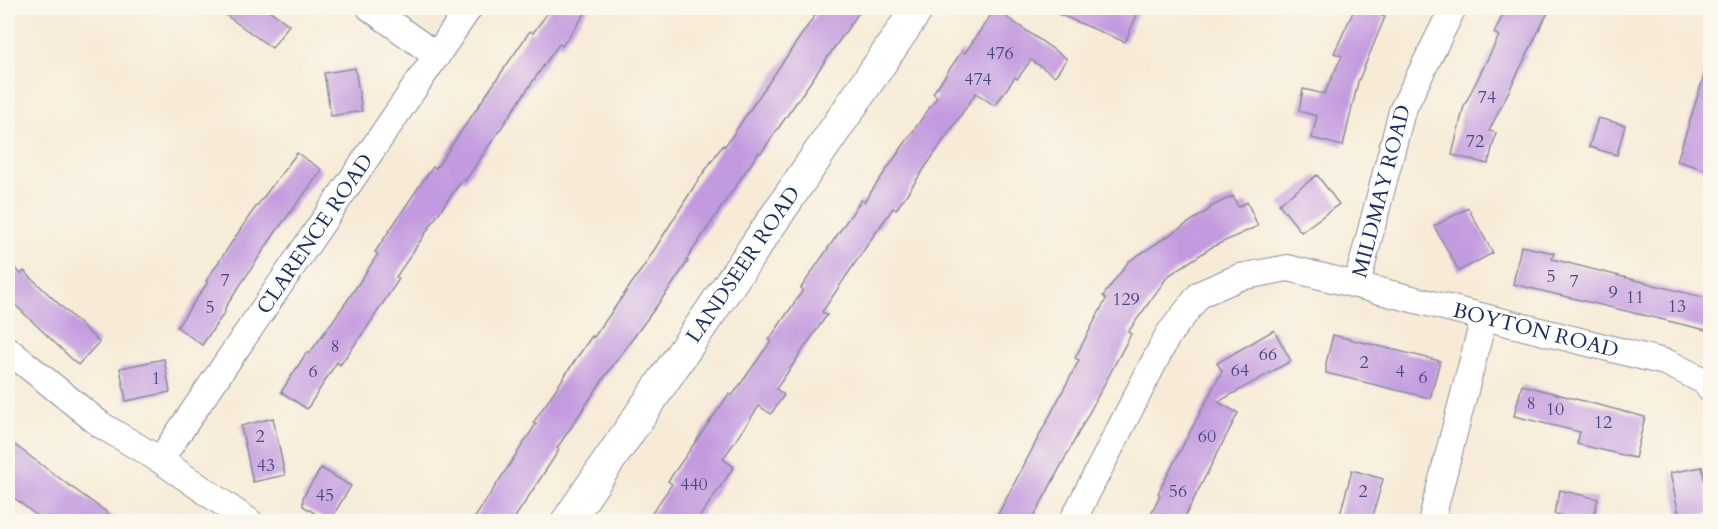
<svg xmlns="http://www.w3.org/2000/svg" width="1718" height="529" viewBox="0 0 1718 529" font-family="Cardo,serif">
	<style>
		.building { fill: #c29adf }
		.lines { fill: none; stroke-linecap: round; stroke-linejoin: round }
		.minor-casing { stroke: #898d9a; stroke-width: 28 }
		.tertiary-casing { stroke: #898d9a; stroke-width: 34 }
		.minor { stroke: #fff; stroke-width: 26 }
		.tertiary { stroke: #fff; stroke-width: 32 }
		.labels { text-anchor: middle; stroke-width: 6; stroke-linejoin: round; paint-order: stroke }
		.number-label { font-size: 18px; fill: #454a7e }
		.street-label { font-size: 21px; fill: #1b2f5e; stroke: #fbf7ec }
	</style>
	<rect width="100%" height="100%" fill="#fbf7ec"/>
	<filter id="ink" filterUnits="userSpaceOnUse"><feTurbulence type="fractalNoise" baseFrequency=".0167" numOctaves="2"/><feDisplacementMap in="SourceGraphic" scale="12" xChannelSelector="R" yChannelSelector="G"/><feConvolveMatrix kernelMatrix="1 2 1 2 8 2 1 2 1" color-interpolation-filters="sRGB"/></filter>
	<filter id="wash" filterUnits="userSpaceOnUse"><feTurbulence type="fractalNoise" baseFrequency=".008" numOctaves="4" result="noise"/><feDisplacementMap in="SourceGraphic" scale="24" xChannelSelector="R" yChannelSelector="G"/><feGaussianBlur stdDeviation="1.35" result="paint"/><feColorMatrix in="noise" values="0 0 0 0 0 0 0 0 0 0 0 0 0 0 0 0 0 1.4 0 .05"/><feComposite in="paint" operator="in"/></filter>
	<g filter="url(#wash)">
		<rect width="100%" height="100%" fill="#f7ebd7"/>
		<g id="blocks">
			<!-- building -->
			<path class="building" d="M216,8H266L289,25L272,48Z
				M551,8H589L562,46L559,44L542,68L465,181L463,179L445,204L396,277L399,279L368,326L340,365L337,362L307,409L281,392L307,352L309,354L347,301L378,254L375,252L420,185L433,167L436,168L530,31L533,33Z
				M820,8H862L761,153L759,152L737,184L686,260L688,261L672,285L606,375L557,448L559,450L512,522H472L536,424L533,423L578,356L592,336L594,337L646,263L695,185L723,145L725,146Z
				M1044,8H1140L1125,42Z
				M1355,8H1380L1378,14L1385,17L1358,82L1343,146L1312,138L1317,116L1299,111L1303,89L1324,94L1342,56L1334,53Z
				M1506,8H1550L1489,131L1496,133L1488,164L1452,155L1464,106L1499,36L1494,33Z
				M995,9L1067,59L1055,76L1031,60L1017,79L1015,77L995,106L976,93L896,210L893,208L872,238L822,312L827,315L776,389L784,395L771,414L759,406L723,459L734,467L696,522H646L672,484L668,481L729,394L732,396L771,341L769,340L803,290L801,288L861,200L864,202L937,97L933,93L947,73L962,51L965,53Z
				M355,68L362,111L331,116L324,73Z
				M1706,70L1710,71V171L1677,161Z
				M1598,118L1625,125L1617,155L1589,147Z
				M297,153L322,170L275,233L225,308V312L202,345L177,327L208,282L206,281L250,215Z
				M1317,175L1339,204L1301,232L1279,204Z
				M1233,196L1238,207L1247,202L1258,226L1212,247L1168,276L1128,332L1131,334L1031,522H994L1079,360L1075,358L1106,299L1103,296L1129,261L1210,209V207Z
				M1468,208L1493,253L1459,271L1434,226Z
				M1521,246L1554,253L1552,259L1710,299V313L1706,330L1513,284Z
				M8,262L21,274L24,271L99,342L78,365L8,298Z
				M1274,330L1291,361L1218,402L1238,413L1182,522H1147L1160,495L1158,493L1222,371L1217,363Z
				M1333,335L1440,361L1430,398L1326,373V363Z
				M164,359L170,392L126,401L120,368Z
				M1522,385L1645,417L1635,458L1577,444L1580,432L1514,416Z
				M273,418L285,475L253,482L241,426Z
				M8,440L66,483L120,522H45L8,493Z
				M1702,467L1710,513L1680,519L1670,473Z
				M321,468L351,486L329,522L303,506V497Z
				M1352,470L1383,479L1371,522H1338Z
				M1560,490L1598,499L1592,522L1554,514Z"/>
		</g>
	</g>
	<g filter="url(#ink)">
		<use href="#blocks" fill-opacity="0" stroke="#898d9a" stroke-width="1.5"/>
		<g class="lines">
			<!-- minor casing -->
			<g class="minor-casing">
				<g id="minor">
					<path d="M370,8L437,56"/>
					<path id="s1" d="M1357,284L1402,111L1453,8"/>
					<path d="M8,350L101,425L160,460L250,522"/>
					<path id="s2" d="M160,460L469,8"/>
					<path id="s3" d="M1072,522L1168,335L1200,294L1240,277L1288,268L1668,363L1706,382L1710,389"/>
					<path d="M1431,522L1484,317"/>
				</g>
			</g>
			<!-- tertiary casing -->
			<g class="tertiary-casing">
				<g id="tertiary">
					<path id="s4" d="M567,522L918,8"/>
				</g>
			</g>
			<!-- minor -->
			<use href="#minor" class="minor"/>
			<!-- tertiary -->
			<use href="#tertiary" class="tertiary"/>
		</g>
	</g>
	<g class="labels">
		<!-- number labels -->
		<g class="number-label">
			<text x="1000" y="59">476</text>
			<text x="978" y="85">474</text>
			<text x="1487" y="103">74</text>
			<text x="1475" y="147">72</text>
			<text x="1551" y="282">5</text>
			<text x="225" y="286">7</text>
			<text x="1574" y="287">7</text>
			<text x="1613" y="298">9</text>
			<text x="1635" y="303">11</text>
			<text x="1126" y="305">129</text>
			<text x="1677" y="312">13</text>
			<text x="210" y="313">5</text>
			<text x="335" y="352">8</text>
			<text x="1268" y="360">66</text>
			<text x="1364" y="368">2</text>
			<text x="1240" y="376">64</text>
			<text x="313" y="377">6</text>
			<text x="1400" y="377">4</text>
			<text x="1423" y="383">6</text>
			<text x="156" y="384">1</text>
			<text x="1531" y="409">8</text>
			<text x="1555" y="415">10</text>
			<text x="1603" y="428">12</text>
			<text x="260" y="442">2</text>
			<text x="1207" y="442">60</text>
			<text x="266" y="471">43</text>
			<text x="694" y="490">440</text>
			<text x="1178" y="497">56</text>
			<text x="1363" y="497">2</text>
			<text x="325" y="501">45</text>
		</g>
		<!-- street labels -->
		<g class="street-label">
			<text dy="7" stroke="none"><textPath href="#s1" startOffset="96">MILDMAY ROAD</textPath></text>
			<text dy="7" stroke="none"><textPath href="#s2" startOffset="274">CLARENCE ROAD</textPath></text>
			<text dy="7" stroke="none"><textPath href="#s4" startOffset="312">LANDSEER ROAD</textPath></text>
			<text dy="7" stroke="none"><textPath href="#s3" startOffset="610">BOYTON ROAD</textPath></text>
		</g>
	</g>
	<!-- margin -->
	<rect width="1718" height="529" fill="none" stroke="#fbf7ec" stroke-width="30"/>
</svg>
